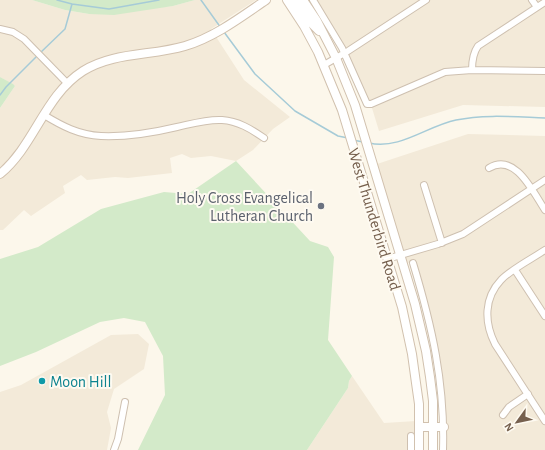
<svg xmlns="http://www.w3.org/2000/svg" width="545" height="450" viewBox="0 0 545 450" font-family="'Alegreya Sans',sans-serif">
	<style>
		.residential { fill: #f3ead9 }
		.green { fill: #d3eac9 }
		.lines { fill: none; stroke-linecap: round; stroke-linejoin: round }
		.stream { stroke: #a6cbd7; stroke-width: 1.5 }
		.street-casing { stroke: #cec0b0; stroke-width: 8 }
		.secondary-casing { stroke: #d1c1ae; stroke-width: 10 }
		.street { stroke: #fff; stroke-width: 6 }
		.secondary { stroke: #fff; stroke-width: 8 }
		.worship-dot { fill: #6b7280; stroke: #fefaf1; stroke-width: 1.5 }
		.culture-dot { fill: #0f9aa8; stroke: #fefaf1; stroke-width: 1.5 }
		.labels { text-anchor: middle; stroke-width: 4; stroke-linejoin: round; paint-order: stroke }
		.worship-label { font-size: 16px; fill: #5b616d; stroke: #fefaf1; text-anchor: end }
		.street-label { font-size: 16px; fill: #76604e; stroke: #fefaf1 }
		.culture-label { font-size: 16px; fill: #0d838f; stroke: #fefaf1; text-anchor: start }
	</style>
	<rect width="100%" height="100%" fill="#fcf7eb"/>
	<!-- residential -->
	<path class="residential" d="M0,0H32L65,10L89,14L173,6L195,0H256L211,29L244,80L290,117L273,129L253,150L236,161L211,156L191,158L182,154L170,158L172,173L128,178L115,177L87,180L81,175L63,186L65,193L31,216L24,210L3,230H0V108L15,86L0,77Z
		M315,0H545V107L463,105L379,131L372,108Z
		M468,134L545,136V450H445L442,379L436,341L416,261L407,263L377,164Z
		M138,334L149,344L144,369L114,389L107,412L111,428L107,450H0V392L21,385L111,335Z
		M352,376L384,423L416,421L415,450H307L348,388L349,381Z"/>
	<!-- green -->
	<path class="green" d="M32,0H195L173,6L114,15L89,14L65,10Z
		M0,77L13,84L15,86L0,108Z
		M236,161L310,241L328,247L334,257L328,340L352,376L349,381L348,388L307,450H138L165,395L163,356L145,322L124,318L100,322L36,352L0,366V259L38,247L101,209L164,192L188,194Z"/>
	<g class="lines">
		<!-- stream -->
		<path class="stream" d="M57,0L72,4L109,9L159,0
			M201,0L221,28
			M224,32L255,74L295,111L338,136L348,138
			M40,53L65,29L72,4
			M0,95L6,87L37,56
			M353,140L363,142
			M369,143C400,150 427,126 456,120C485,114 516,117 545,118"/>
		<!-- street casing -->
		<g class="street-casing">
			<path id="street" d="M313,0L342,48L367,104H371L445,72L472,70L545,71
				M532,0L537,7
				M0,29L13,32L24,39L67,83
				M324,65L348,51L426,0
				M472,70C472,61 473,53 478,46L545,2
				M44,115C62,126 79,135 101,136C126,137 152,133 177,127C191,124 207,119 222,120C238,121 251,129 264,138
				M489,168C515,152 533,192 545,210
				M424,185L442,243
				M545,250C533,258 510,270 501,280C484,298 484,322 495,344L545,421
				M387,259L438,244L463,234L545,180
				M413,263C432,326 445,383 443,450
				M515,270L545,316
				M503,415L509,407L528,394
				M114,450L118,439L125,402
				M411,450V436"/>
		</g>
		<!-- secondary casing -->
		<g class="secondary-casing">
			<path id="secondary" d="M287,0L304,26L318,52L342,110L402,307L412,354L416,383L419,404V450
				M295,0L311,23L319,31
				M303,0L317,21L336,58L355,105L415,304L426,351L430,377L433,401V450
				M0,174C35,145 44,96 83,71C113,52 151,56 185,46C215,37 241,17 266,0
				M420,427H444"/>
		</g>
		<!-- street -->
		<use href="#street" class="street"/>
		<!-- secondary -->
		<use href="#secondary" class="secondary"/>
	</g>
	<!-- markers -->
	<circle class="worship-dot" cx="321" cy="206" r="4"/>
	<circle class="culture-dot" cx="42" cy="381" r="4"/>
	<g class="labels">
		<!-- worship labels -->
		<g class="worship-label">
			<text x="313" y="203">Holy Cross Evangelical<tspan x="313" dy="18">Lutheran Church</tspan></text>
		</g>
		<!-- street labels -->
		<g class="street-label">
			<text transform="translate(375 219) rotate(73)" y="6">West Thunderbird Road</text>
		</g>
		<!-- culture labels -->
		<g class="culture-label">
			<text x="50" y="387">Moon Hill</text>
		</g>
	</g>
	<!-- north arrow -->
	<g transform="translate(517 422) rotate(237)" stroke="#fefaf1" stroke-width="3" paint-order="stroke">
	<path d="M0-3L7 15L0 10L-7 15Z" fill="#76604e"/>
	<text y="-6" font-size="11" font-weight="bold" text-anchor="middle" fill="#76604e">N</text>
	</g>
</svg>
